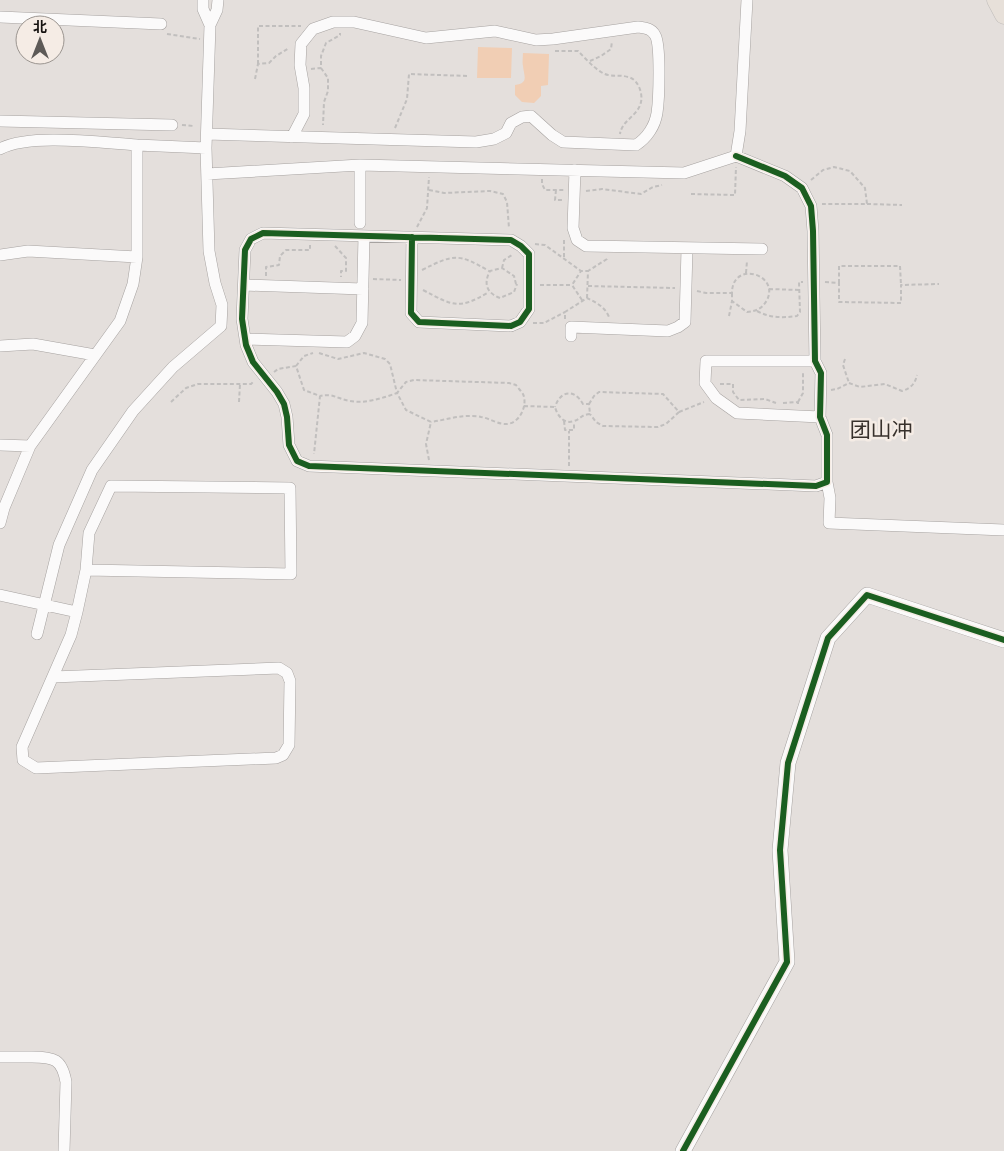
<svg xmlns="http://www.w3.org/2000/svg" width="1004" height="1151" viewBox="0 0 1004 1151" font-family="'Space Grotesk','Noto Sans SC',sans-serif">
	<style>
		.green { fill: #f1ceb4 }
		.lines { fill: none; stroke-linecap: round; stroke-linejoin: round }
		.street-casing { stroke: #a6a2a0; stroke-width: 12 }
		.secondary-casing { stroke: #a6a2a0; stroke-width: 16 }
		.primary-casing { stroke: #bebbb9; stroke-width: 19 }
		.path { stroke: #c1bfbe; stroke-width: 2; stroke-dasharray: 4 2.5; stroke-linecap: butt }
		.street { stroke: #fbfafa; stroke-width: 11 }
		.secondary { stroke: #fbfafa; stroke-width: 15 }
		.primary { stroke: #e7e0d9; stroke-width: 18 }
		.cycleway-casing { stroke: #f5ece5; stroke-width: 9 }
		.cycleway { stroke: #1b5e20; stroke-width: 6 }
		.labels { text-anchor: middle; stroke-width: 5; stroke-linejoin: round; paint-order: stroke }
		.quarter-label { font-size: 21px; fill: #38312c; stroke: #f5ece5 }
	</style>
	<rect width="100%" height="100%" fill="#e4dfdc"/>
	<!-- green -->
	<path class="green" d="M478,47L512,48L511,78H477Z
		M523,53L549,54L548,85L541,86V96L534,103L522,102L515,95V85C529,83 524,76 523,66C522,62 523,57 523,53Z"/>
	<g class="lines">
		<!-- street casing -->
		<g class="street-casing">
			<path id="street" d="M203,0V9L210,25L217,10L218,0
				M0,17L161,24
				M0,121L172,125
				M207,134L476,142L494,139L506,133L511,123L522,117L531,116L552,135L563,142L636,145C647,138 655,126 657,113C659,100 661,44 655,35C651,28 645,28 638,27L553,39L536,40L495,31L426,38L354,22H333L313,29L301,44L300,65L304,88V114L292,137
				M137,145L206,148
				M0,149C30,133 102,143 137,145V257L133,284L120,321L30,446L4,508L0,523
				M360,165V223
				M575,170L573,228L577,240L586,246L762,249
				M207,174L360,165L684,173L736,156L740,131L747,0
				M412,237L411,313L419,322L511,326L520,322L529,309V254L521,246L511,240L263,233L251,239L245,250L242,319L246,345L253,362L277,392L284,404L287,417L289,445L297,461L309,466L816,486L827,482V435L820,417L821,373L815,361L813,231L811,206L802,188L785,176L736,156
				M0,255L28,251L137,257
				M244,285L363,289
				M571,336V327L668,331L678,327L685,322L687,249
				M245,339L347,342L355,336L362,323L364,236
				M0,346L33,344L95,355
				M815,361H706L705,383L716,398L737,413L820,417
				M0,445L30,446
				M827,482L830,498L829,523L1004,530
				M0,595L77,612L86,570L89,533L111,486L290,488L291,574L86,570
				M37,634L59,545L92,470L133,411L173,367L221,326L222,305L215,283L209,251L206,148L210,25
				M53,677L279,668L287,673L290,681L289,745L283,755L276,758L36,768L23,760L22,747L71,635L77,612
				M0,1057C11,1057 22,1057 32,1057C54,1057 62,1059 66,1082L64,1151"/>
		</g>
		<!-- secondary casing -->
		<g class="secondary-casing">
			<path id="secondary" d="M683,1151L787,962L780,850L788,763L828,638L867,595L1004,640"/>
		</g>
		<!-- primary casing -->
		<g class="primary-casing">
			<path id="primary" d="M996,0L1004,15"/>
		</g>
		<!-- path -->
		<path class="path" d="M167,34L200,39
			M555,51H578C585,58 593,67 601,72C610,78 618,74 628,77C638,79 643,93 641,102C638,116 622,120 620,134
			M590,61L601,56L611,49L612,41
			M258,64V26H301
			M321,68L328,78V91L324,102L323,125
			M311,69L321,68V56L326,43L340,35V33
			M255,79L258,64L269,63L276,56L289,48
			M182,125L194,126
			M395,128L407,99L409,74L468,76
			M542,179V184L545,190H564
			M811,180L823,170L834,167L850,171L865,188L867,204H822
			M429,190L444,193L490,191L503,194L507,202L509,228
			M556,190L555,200H564
			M586,191L602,189L641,194L653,187L662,185
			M691,194L735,195L736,167
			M867,204L902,205
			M417,227L427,208L429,177
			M535,244L545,245L581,271
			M335,246L346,258V271H341V277
			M564,257V239
			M502,268L504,260L512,255
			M422,270C454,254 458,253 489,271
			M746,273L747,261
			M266,276V267L279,265L280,256L286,250H310V245
			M373,279L401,280
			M825,282L839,283V302L901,303V285L939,284
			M839,283V266H900L901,285
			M516,284L514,276L502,268L490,271C483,284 487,293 500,298L514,292L517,284
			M540,285H572
			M588,286L675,288
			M769,289L799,290
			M423,290C453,306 459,310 489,292
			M697,291L706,293H732C732,260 780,274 767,300C762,309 756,311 747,312L732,301V293
			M587,298L588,271L607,259L608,257
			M582,300L572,285L581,271H588
			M757,311C770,318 782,318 797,316L800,312L799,282H803
			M729,316L732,301
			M565,319V312L587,298C597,303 605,307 609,317
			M533,323H544L565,312
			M319,353L338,359L364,353L385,359L390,364L397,393C383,398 365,404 350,401C337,399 334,393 320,396
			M845,359L843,365L849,383
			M296,366L304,356L313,353
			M274,372L278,369L296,366L304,390L320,396L314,454
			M720,384H733V392L739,400L765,399L776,403
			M831,390L837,389L849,383L860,387L885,384L902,391C911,388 915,384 917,375
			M171,402L186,388L198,384H251L253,382
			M239,402L240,384
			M798,402L803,393V373
			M783,403L798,402V405
			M589,404L594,396L599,392L663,394L679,412L666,424L658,427L603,426L596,422L590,414
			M524,406L555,407C557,415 564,425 574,421C581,419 580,415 590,414L589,404H583C574,388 560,391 555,407
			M679,412L704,402
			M564,421L565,430H574V422
			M429,460L426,444L431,422L406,410L397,393L406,382L414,380L509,383L516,385C518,388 521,391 523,394C528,405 520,423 507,424C499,425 489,418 481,417C478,416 473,416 469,416C456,416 445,420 431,422
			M569,466V431"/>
		<!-- street -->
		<use href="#street" class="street"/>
		<!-- secondary -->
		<use href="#secondary" class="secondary"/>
		<!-- primary -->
		<use href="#primary" class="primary"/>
		<!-- cycleway casing -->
		<g class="cycleway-casing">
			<path id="cycleway" d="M412,237L411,313L419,322L511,326L520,322L529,309V254L521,246L511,240L263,233L251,239L245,250L242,319L246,345L253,362L277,392L284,404L287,417L289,445L297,461L309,466L816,486L827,482V435L820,417L821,373L815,361L813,231L811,206L802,188L785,176L736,156
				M683,1151L787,962L780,850L788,763L828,638L867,595L1004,640"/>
		</g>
		<!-- cycleway -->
		<use href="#cycleway" class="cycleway"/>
	</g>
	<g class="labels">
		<!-- quarter labels -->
		<g class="quarter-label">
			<text x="881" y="437">团山冲</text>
		</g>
	</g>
	<!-- north arrow -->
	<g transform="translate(40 40)"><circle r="24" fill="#f5ece5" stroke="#9b9590"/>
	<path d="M0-4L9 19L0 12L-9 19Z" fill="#5d5a57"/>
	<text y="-8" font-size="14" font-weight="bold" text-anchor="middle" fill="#151210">北</text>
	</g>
</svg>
